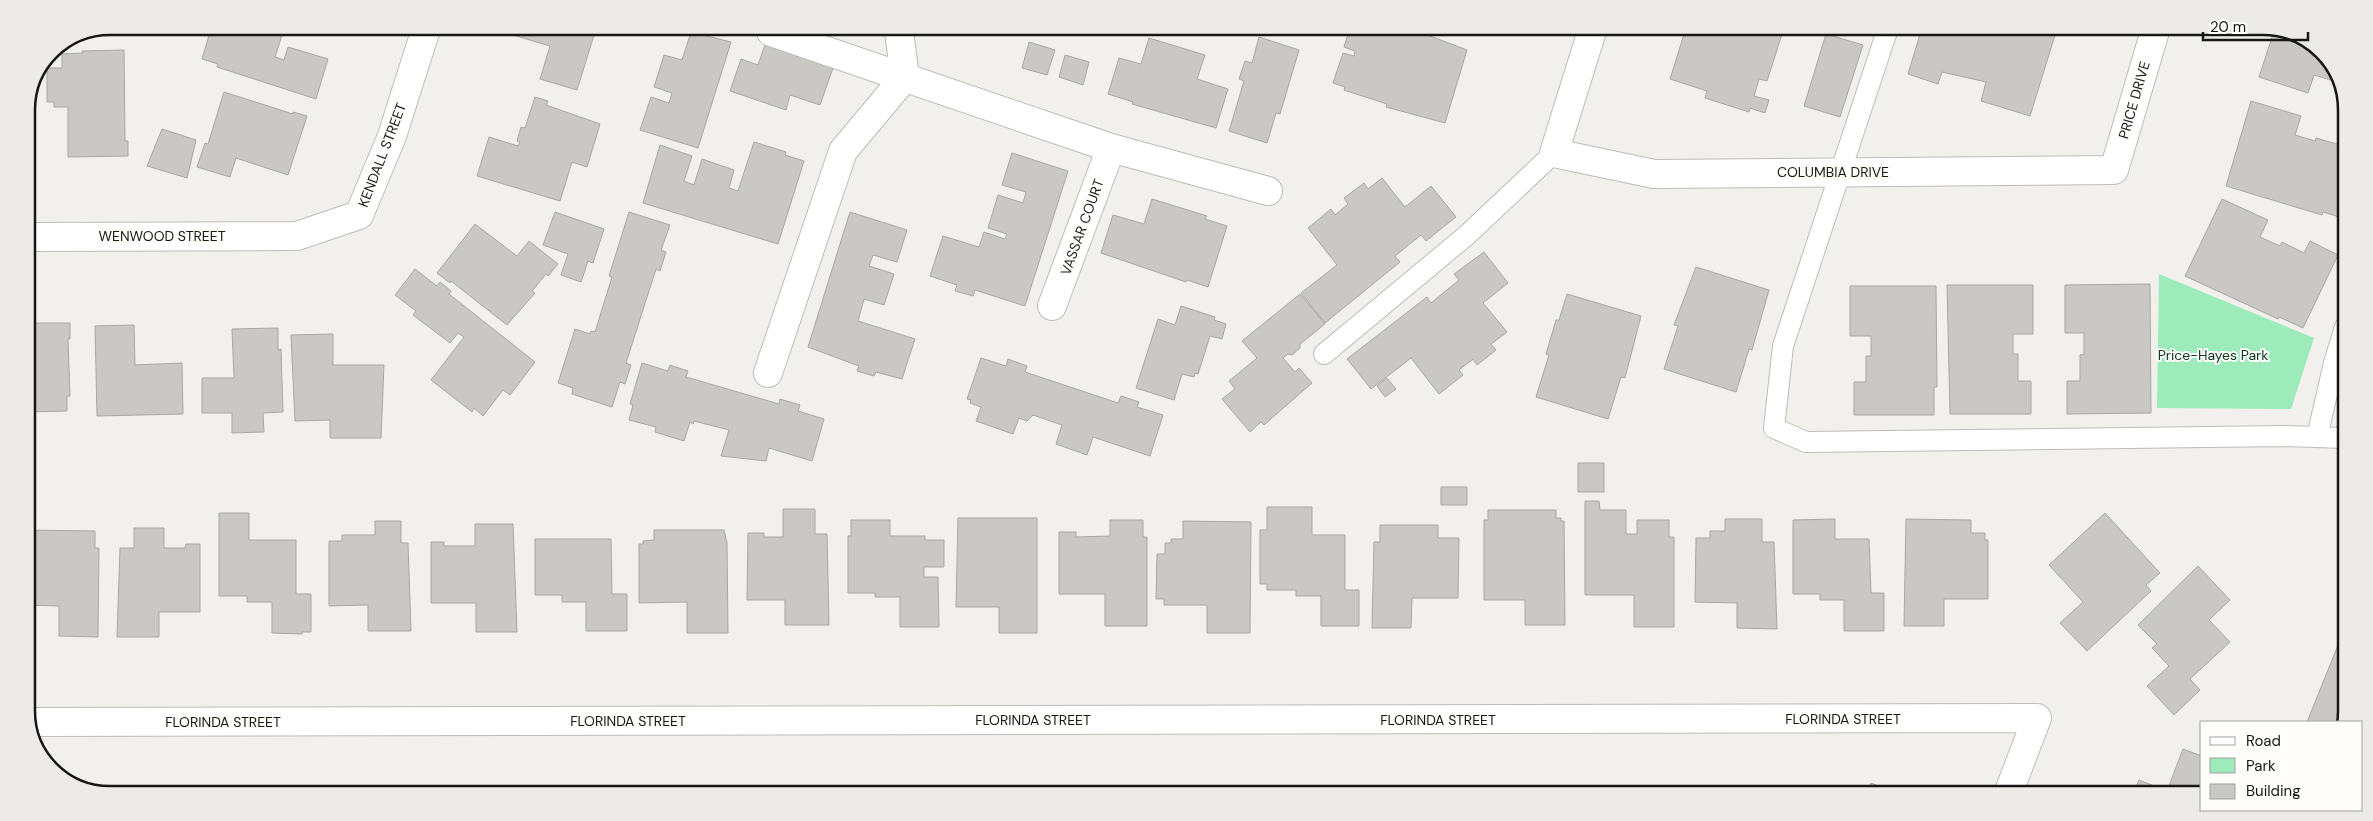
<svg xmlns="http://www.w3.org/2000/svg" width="2373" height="821" viewBox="0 0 2373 821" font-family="'DM Sans',sans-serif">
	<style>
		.green { fill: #9debba }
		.building { fill: #c9c8c5; stroke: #a7a7a4 }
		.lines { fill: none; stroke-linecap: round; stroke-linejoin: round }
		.service-casing { stroke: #bdbcb9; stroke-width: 22 }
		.minor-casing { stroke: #bdbcb9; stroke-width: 30 }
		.service { stroke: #fff; stroke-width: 20 }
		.minor { stroke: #fff; stroke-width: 28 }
		.labels { text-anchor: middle; stroke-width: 4; stroke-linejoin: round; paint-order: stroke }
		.street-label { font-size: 14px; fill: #171716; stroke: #fefdfa }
		.park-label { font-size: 14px; fill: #07351e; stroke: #fefdfa }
		.rim { fill: none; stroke: #171716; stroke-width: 2.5 }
	</style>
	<rect width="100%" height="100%" fill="#f1f0ed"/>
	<!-- green -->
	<path class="green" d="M2159,274L2314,338L2291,409L2157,408Z"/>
	<!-- building -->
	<path class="building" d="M1349,31H1417L1467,50L1445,123L1386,107L1387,104L1344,90L1345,87L1333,83L1343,53L1354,56L1355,51L1344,47Z
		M1685,31H1783L1767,81L1759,79L1754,96L1769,100L1765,113L1750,108L1749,112L1705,98L1707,91L1670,79Z
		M1921,31L2056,32L2030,116L1981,101L1986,82L1942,72L1938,84L1908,74Z
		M2274,31H2290L2329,59L2340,87L2332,84L2334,81L2314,75L2308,93L2259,77Z
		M210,32H283L275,57L284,60L288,47L328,59L316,99L217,67L218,64L202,59Z
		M595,32L577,90L540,79L550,46L506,33Z
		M691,32L731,42L698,148L640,130L651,97L669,103L672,93L654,87L664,55L682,60Z
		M1826,34L1863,45L1840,117L1804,106Z
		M1259,37L1299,50L1280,114L1276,113L1267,143L1229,131L1244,81L1239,79L1245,61L1252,63Z
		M1149,38L1205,55L1197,79L1228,89L1216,128L1132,104L1133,102L1108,94L1119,58L1141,64Z
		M1029,42L1055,50L1047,75L1022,68Z
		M60,45L58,58L48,57L51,51Z
		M765,45L833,68L820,105L790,95L786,110L730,91L741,59L758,65Z
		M124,50L125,141H128V156L68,157V107H54V102H47V68H62V54L83,53L82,51Z
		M1065,55L1089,62L1083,85L1059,77Z
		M224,92L293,114V112L307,116L288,175L236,158L230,177L197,167L205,143L208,144Z
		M535,97L548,101L546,105L600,124L587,167L572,162L560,201L477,176L489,137L518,146L520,142L517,141L521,127L525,128Z
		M2251,101L2301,116L2295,135L2315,141L2316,138L2340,145L2344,133H2346V219L2323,212L2322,215L2226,186Z
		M162,129L196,140L187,178L147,166Z
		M754,142L786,152L785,155L804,161L778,244L643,203L660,145L692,156L684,181L694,185L702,159L734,170L729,188L738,191Z
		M1012,153L1068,171L1025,306L975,290L973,296L955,291L957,285L930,276L943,236L979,247L984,232L1005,239L1007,234L988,228L998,195L1023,203L1026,192L1002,185Z
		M1382,178L1405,207L1431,186L1456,217L1426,241L1421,235L1395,256L1400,262L1325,323L1301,293L1337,265L1308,228L1331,209L1335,215L1348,204L1344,198L1364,183L1368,189Z
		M1152,199L1207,216L1205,219L1227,226L1208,287L1187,280L1186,282L1101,253L1113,215L1144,224Z
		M2222,199L2268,220L2260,237L2280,246L2282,242L2304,253L2310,241L2338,255L2303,328L2279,317L2278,319L2185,276Z
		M555,212L604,229L593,263L588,261L581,282L561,275L568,254L543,245Z
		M629,212L670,225L661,250L666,252L660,271L656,269L626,363L631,365L625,384L620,382L612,407L572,394L573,388L558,383L575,329L590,334L591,331L595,332L612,277L609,276Z
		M850,212L907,230L897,262L873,255L869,266L894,274L884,305L864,299L858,321L915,339L902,379L876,372L874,376L857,371L859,366L808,347Z
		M475,224L517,256L529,241L558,264L548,276L546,274L532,291L535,293L507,325L451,281L450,283L437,273Z
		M1484,252L1508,283L1483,303L1507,332L1491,344L1496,350L1477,365L1473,359L1459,370L1463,375L1439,394L1411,358L1371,389L1347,359L1427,297L1431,303L1459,280L1454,274Z
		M1696,267L1769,290L1752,350L1749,349L1736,392L1664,369L1678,326L1674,325Z
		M415,269L437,286L440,282L451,291L449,294L535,362L510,395L503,390L483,416L474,408L472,412L431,380L464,337L458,333L450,343L413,315L416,311L395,295Z
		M2150,284L2151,413L2067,414V381H2080V355L2084,354V333H2065V285Z
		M1947,285H2033V334H2013V354H2018V381H2031V414H1950Z
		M1850,286H1936L1937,387H1934V415H1854V382H1866V356H1871V336H1850Z
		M1300,294L1325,324L1300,344V348L1292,355L1288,354L1283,358L1295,372L1299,368L1312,383L1264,425L1261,422L1250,432L1222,399L1235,389L1229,381L1257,358L1242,341Z
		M1567,294L1641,316L1625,378L1621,377L1608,419L1536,397L1549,355L1546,354L1556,320H1559Z
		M1181,306L1215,317L1214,320L1226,324L1222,339L1210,336L1198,374L1195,373L1194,377L1182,374L1174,400L1136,388L1158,319L1175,325Z
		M29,323H70V339H68L70,396H67V411L26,412Z
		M134,325L135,365L182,363L183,414L97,416L95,326Z
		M278,328V350L281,349L283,412L263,413L264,432L232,433V413H202V378H234L232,329Z
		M333,334V365H384L381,438H330V420L295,421L291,335Z
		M981,358L1006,366L1008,359L1027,366L1025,372L1118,403L1121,396L1139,402L1137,407L1163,415L1150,456L1093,437L1087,455L1056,444L1062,425L1033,415L1027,421L1019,418L1013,434L976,421L981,407L970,403L971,400L967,399Z
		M642,363L668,371L670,365L688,371L686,377L779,404L780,399L800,405L798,411L824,419L812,461L769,448L766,461L721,456L729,430L694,421L693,424L690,422L684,441L655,432L656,427L629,420L633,405L630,404Z
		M1387,378L1396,389L1385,397L1377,386Z
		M1578,463H1604V492H1578Z
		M1441,487H1467V505H1441Z
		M1585,501H1599L1600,510H1626V534H1637V520H1669V537H1674V627H1634V595H1585Z
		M1267,507H1312V535H1345V590H1359V626H1321V596H1296V590H1267V584H1260V530H1267Z
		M783,509H815V534H827L829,625H785V600H747L748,533H764V537H783Z
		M1488,510H1556V518H1561V521H1564L1565,625H1525V600H1484V520H1488Z
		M219,513H249V540H296V594H311V632H302V634L272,633V602H247V596H219Z
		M2105,513L2160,573L2146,585L2151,591L2087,651L2060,623L2083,602L2049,565Z
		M958,518H1037V633H999V607H956Z
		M1725,519H1762V542H1774L1777,629L1737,628V603L1695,602L1696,538H1710V531H1725Z
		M1835,519V539H1869L1871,593H1884V631H1844V600H1820V594H1793V520Z
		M1906,519L1971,520V533H1985V540H1988V599H1944V626H1904Z
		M851,520H890V536H925V540H944V567H924V577H938L939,627H900V597H875V593H848V536H851Z
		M1110,520H1143V537H1147V626H1105V594H1059V532H1076V537L1110,536Z
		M375,521H401V543H408L411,631H368V605L329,606V541H342V535H375Z
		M1183,521L1251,522L1250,633H1207V605H1164V599H1156L1157,554H1165V543H1171V539H1183Z
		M475,524H513L517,632H476V603H431V542H444V546H475Z
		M1380,525H1438V538H1459L1458,598H1412L1411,628H1372L1374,542H1380Z
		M134,528H164V548H185L186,544H200V612H159V637H117L120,548H134Z
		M26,530L95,531V548H99L98,637L59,636V606L26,605Z
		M654,530H724L727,543L728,633H687V602L639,603V544H643V541L654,540Z
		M535,539H611L612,594H627V631H586V602H562V595H535Z
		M2198,566L2230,600L2209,620L2230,642L2190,679L2200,690L2174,715L2147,686L2169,666L2152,648L2157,644L2138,625Z
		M2343,633L2342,722H2307Z
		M2183,749L2202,756V795L2133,794L2139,780L2167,791Z
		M1871,783L1897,794H1866Z
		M1452,787V793H1412L1411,788Z
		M792,788H810V790L821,792H782L792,791Z
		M1187,790V793H1148V791Z
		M1246,790L1286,791V793H1246Z
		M1306,791H1348V793H1306Z"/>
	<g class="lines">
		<!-- service casing -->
		<g class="service-casing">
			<path id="service" d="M1887,31L1783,346L1774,428L1806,442L2283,436L2344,438
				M1324,354L1467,235L1554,153
				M2317,437L2334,363L2345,327"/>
		</g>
		<!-- minor casing -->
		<g class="minor-casing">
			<path id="minor" d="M1592,31L1554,153L1654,174L2114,170L2155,31
				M771,32L1111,148L1268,191
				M899,32L905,77
				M26,237L297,236L359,215L392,136L425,32
				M1052,306L1111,148
				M768,373L843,151L905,77
				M29,722L2037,718L2008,794"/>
		</g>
		<!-- service -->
		<use href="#service" class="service"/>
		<!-- minor -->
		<use href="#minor" class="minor"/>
	</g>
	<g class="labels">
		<!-- street labels -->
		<g class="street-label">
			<text transform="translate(2134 100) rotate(-74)" y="5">PRICE DRIVE</text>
			<text transform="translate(382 155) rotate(-69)" y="5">KENDALL STREET</text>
			<text x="1833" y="177">COLUMBIA DRIVE</text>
			<text transform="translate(1082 227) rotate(-70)" y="5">VASSAR COURT</text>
			<text x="162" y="241">WENWOOD STREET</text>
			<text x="1843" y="724">FLORINDA STREET</text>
			<text x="1033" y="725">FLORINDA STREET</text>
			<text x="1438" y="725">FLORINDA STREET</text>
			<text x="628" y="726">FLORINDA STREET</text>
			<text x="223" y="727">FLORINDA STREET</text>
		</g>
		<!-- park labels -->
		<g class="park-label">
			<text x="2213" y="360">Price-Hayes Park</text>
		</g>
	</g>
	<!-- crop -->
	<path d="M0 0H2373V821H0ZM110 35H2263A75 75 0 0 1 2338 110V711A75 75 0 0 1 2263 786H110A75 75 0 0 1 35 711V110A75 75 0 0 1 110 35Z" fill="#ecebe8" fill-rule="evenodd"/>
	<path class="rim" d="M110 35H2263A75 75 0 0 1 2338 110V711A75 75 0 0 1 2263 786H110A75 75 0 0 1 35 711V110A75 75 0 0 1 110 35Z"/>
	<!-- legend -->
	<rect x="2200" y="721" width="162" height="90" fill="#fefdfa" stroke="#a2a19f"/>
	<rect x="2210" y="737" width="25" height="8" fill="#ffffff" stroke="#a2a19f"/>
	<text x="2246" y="746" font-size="15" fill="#171716">Road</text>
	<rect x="2210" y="758" width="25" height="15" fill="#9debba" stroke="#a2a19f"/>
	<text x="2246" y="771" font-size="15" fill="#171716">Park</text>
	<rect x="2210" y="784" width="25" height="15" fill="#c9c8c5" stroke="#a2a19f"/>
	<text x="2246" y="796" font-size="15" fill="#171716">Building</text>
	<!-- scale -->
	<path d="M2203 32v8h105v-8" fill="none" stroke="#171716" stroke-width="2.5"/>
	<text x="2210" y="32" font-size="15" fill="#171716" stroke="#fefdfa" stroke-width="4" paint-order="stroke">20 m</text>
</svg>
